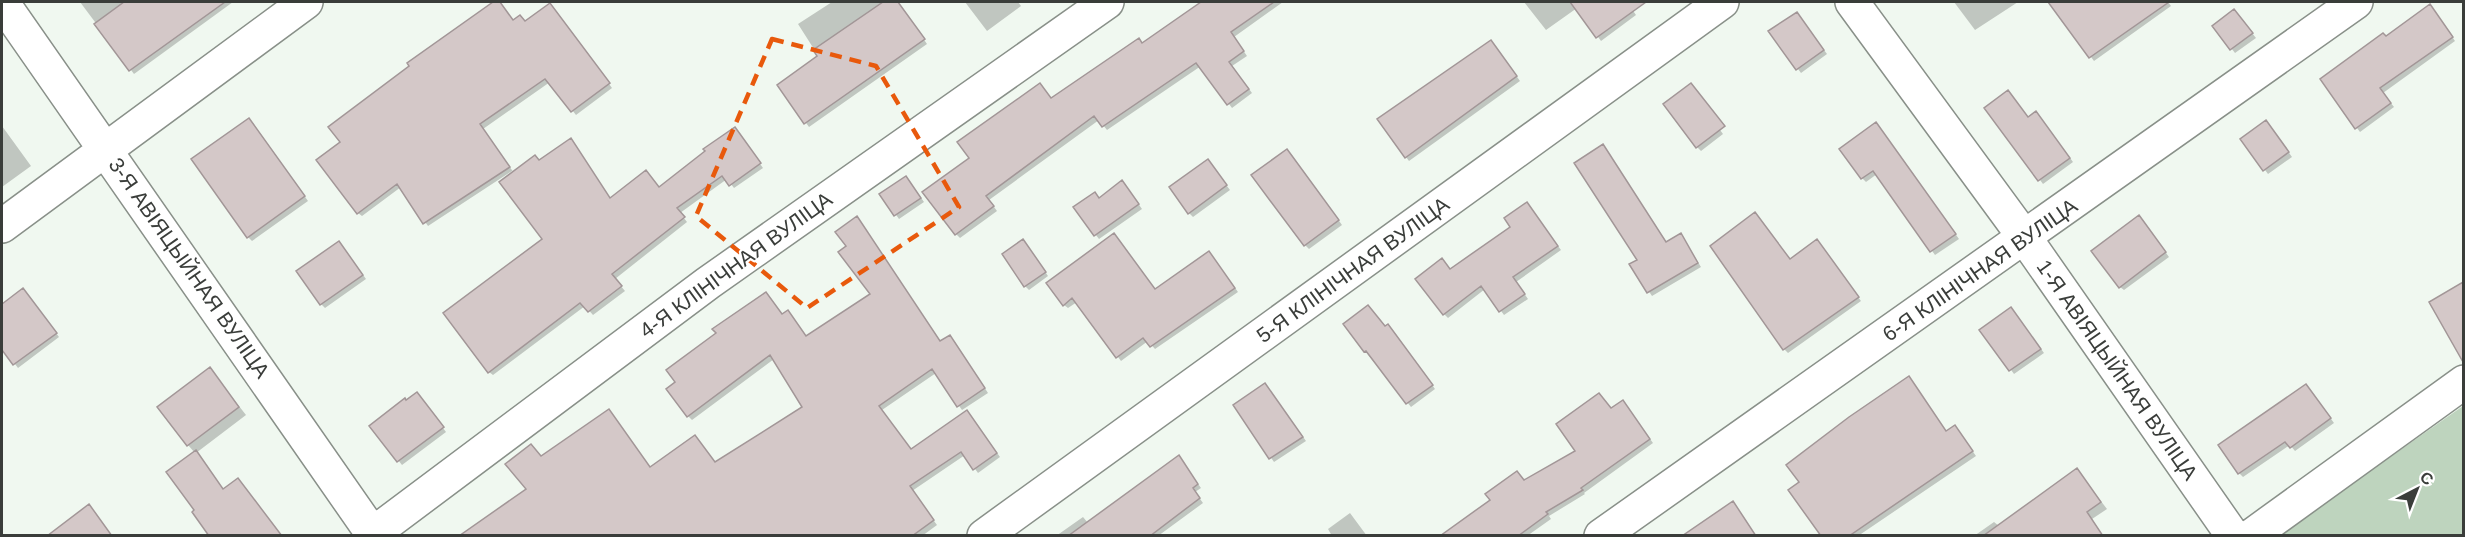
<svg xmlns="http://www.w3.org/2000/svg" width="2465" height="537" viewBox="0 0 2465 537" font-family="Arial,sans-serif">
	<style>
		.green { fill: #bed4be }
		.shadow { fill: #0003 }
		.building { fill: #d4c8c8; stroke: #a29697; stroke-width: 1.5 }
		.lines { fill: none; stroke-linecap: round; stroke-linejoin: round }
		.street-casing { stroke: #899089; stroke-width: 36 }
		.street { stroke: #fff; stroke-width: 33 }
		.marked { fill: none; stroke: #e8590c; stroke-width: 4.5; stroke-dasharray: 12 8; stroke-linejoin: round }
		.labels { text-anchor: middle; stroke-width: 4.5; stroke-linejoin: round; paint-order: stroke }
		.street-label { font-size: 21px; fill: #3a3d3a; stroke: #fff }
	</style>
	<rect width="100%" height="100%" fill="#f0f8f0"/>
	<!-- green -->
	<path class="green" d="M2463,406V535H2279Z"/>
	<!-- shadow -->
	<path class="shadow" d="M80,2H233L134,74Z
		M495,2L501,4L514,21L525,23L554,8L612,88L576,115L550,82L483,129L514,173L539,161L611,199L660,189L738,133L763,168L734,188L727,179L680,213L687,222L615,279L625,291L593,315L585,306L493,375L489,372L544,239L513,173L512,171L428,226L401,187L362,216L358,213L342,142L411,66L409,63Z
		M832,2H898L927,44L809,127L779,86L819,57L798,24Z
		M965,2H1018L1021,6L987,31Z
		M1204,2H1283L1234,37L1247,56L1232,66L1252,93L1232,108L1201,66L1107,130L1099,120L989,200L997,211L960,238L956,234L1051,99L1143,44Z
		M1524,2H1627L1636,15L1601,41L1577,8L1546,30Z
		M1954,2H2018L1975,30Z
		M2050,2H2168L2171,6L2094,61Z
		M2434,10L2455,41L2383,93L2394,107L2360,132L2357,128L2386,37Z
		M2238,15L2256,38L2235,53L2214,26Z
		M1800,18L1827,54L1801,73L1770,32Z
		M1495,46L1520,81L1409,161L1406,157Z
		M1692,91L1723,134L1701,151L1697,147Z
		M1986,108L2028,118L2040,117L2073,162L2043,184Z
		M253,123L308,201L252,241L248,237Z
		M2,126L31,166L2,187Z
		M2270,126L2292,157L2268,174L2242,139Z
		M1880,128L1959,239L1935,255L1877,174L1866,182L1862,178Z
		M1603,146L1667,243L1681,235L1701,267L1652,296L1631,265L1639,260Z
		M1291,154L1342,225L1309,249L1305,245Z
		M1211,165L1230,190L1193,217L1189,213Z
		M910,182L924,202L899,219L882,195Z
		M1126,186L1142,209L1099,239L1075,208Z
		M1530,208L1561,250L1516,282L1528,299L1504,315L1485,289L1448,318L1444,314L1451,271L1512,227Z
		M857,218L941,342L954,341L988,393L962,410L936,373L882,410L911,451L971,416L1000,457L978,473L965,455L912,491L937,525L922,536H888L528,490L541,458L651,468L715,463L804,408L774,359L692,420L688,416L782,316L806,337L872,294L848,246Z
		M2143,221L2169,257L2124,290L2120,287Z
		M1118,239L1156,291L1213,257L1238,292L1155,349L1148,341L1121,361L1077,302L1068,308L1064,305Z
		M1027,245L1048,276L1029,290L1025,286Z
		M1821,245L1861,301L1788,353L1784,349L1790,261Z
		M343,247L366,279L325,308L321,304Z
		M2464,284V332L2453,338L2431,303Z
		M23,289L59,337L18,368L2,347V306Z
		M2015,313L2044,353L2014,374L1982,330Z
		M1385,328L1392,329L1435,389L1411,407L1365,351Z
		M210,369L246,415L196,453L224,490L196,511L195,453L188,445Z
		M1269,389L1306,441L1274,462L1235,406Z
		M2310,390L2334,423L2295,451L2290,445L2243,477L2239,473Z
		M421,398L446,432L402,465L371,426Z
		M1626,406L1653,443L1584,493L1585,494L1549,516L1551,519L1527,536H1442L1524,482L1577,451L1611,410Z
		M1955,426L1976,456L1858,536H1823L1801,482L1947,432Z
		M1182,461L1201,488L1195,492L1203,503L1158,536H1056L1083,517L1088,523Z
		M2077,470L2107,509L2092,519L2103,536H1974L1994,522L1999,526Z
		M1350,513L1367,536H1332L1328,529Z"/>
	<!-- building -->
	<path class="building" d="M124,2H225L129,71L94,24Z
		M493,2H500L513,20L520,15L525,21L550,3L610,83L571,112L545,79L480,124L510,167L423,224L397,184L357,214L316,160L340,142L328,127L409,66L407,63Z
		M883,2H898L925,39L804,124L777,85L817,56L813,50Z
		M1201,2H1274L1231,32L1244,51L1229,62L1249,89L1227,105L1196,63L1102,127L1094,116L986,196L994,206L955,235L922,192L969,158L957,142L1040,83L1051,98L1139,38L1142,43Z
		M1570,2H1646L1596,38Z
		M2048,2H2169L2089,58Z
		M2430,4L2453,37L2380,88L2391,103L2355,129L2320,79L2383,33L2386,36Z
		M2234,9L2253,33L2230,50L2212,26Z
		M1797,12L1824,50L1796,70L1768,31Z
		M1491,40L1517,76L1405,158L1377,119Z
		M1691,83L1725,126L1696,148L1663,104Z
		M2008,90L2028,117L2036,111L2070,158L2038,181L1984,108Z
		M249,118L305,196L247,238L191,159Z
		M2266,120L2289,152L2263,171L2240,139Z
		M1876,122L1956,234L1930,252L1873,171L1861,179L1839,149Z
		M735,127L761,163L729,186L722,176L677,208L685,217L612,274L622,286L588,312L580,303L488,373L443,313L542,239L499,182L535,155L539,160L571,138L610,198L646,170L659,187L705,151L703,149Z
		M1603,144L1666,242L1681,233L1698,263L1647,293L1629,264L1637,260L1574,163Z
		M1287,149L1339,220L1304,246L1251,175Z
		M1208,159L1227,185L1188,214L1169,187Z
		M906,176L921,198L894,216L879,194Z
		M1122,180L1139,204L1094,236L1073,207L1095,192L1099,198Z
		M1527,202L1558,246L1513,277L1525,294L1499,312L1481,286L1443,315L1415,279L1442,258L1450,269L1510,227L1504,218Z
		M1755,212L1790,259L1817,239L1859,297L1783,350L1710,246Z
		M2139,215L2166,252L2119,288L2091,251Z
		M857,216L940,341L950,335L985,388L957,407L932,369L879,406L911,449L967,410L997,453L973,470L961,452L910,486L934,520L912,536H459L526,489L505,464L531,444L541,456L609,409L650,467L695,435L715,462L802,407L770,355L687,417L666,389L675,382L666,370L716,333L712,329L766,292L782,314L788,310L806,336L870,294L838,252L846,246L835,232Z
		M1114,233L1155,289L1209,251L1235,288L1150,347L1143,338L1116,358L1072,298L1063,306L1046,283Z
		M1023,239L1046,272L1024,287L1002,254Z
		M339,241L363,275L320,305L296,271Z
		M2463,282V362L2429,302Z
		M23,288L57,333L13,365L2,350V304Z
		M1368,305L1385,326L1388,324L1433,385L1406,404L1366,351L1364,352L1343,324Z
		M2011,307L2041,349L2009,371L1979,330Z
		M210,367L239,407L187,446L157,407Z
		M1909,376L1946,431L1955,425L1973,451L1849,536H1821L1788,490L1799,482L1786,465L1849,417Z
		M1265,383L1303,437L1269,459L1233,405Z
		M2306,384L2331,418L2290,448L2285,442L2238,474L2218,445Z
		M417,392L444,427L397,462L369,426L405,398L406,400Z
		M1599,393L1611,408L1623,400L1650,439L1581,488L1583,490L1546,512L1548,514L1518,536H1440L1490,500L1485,494L1517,471L1524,480L1575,451L1556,424Z
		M196,450L223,489L238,478L282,536H209L192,512L194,510L166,472Z
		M1179,455L1198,484L1193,488L1200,498L1150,536H1068Z
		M2077,468L2101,502L2087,512L2103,536H1983Z
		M1733,501L1756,536H1682Z
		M89,504L112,536H47Z"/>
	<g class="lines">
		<!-- street casing -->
		<g class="street-casing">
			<path id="street" d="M2,2L374,536
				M1852,2L2025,238L2233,536
				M2,226L306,2
				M370,536L708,283L1107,2
				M984,536L1722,2
				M1601,536L2356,2
				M2251,536L2464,382"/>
		</g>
		<!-- street -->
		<use href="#street" class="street"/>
	</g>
	<!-- marked area -->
	<path class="marked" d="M772,39L876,66L959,207L807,308L696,216Z"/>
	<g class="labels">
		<!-- street labels -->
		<g class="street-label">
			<text transform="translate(736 265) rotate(-36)" y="7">4-Я КЛІНІЧНАЯ ВУЛІЦА</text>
			<text transform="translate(189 268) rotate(55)" y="7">3-Я АВІЯЦЫЙНАЯ ВУЛІЦА</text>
			<text transform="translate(1353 270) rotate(-36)" y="7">5-Я КЛІНІЧНАЯ ВУЛІЦА</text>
			<text transform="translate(1980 270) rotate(-35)" y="7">6-Я КЛІНІЧНАЯ ВУЛІЦА</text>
			<text transform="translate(2117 370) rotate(55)" y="7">1-Я АВІЯЦЫЙНАЯ ВУЛІЦА</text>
		</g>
	</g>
	<!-- border -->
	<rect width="2465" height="537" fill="none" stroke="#3a3d3a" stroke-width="6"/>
	<!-- north arrow -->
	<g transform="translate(2417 489) rotate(42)" stroke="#ffffff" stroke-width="4.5" paint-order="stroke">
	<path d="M0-4.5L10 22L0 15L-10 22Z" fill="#3a3d3a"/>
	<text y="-9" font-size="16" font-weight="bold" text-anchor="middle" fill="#3a3d3a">С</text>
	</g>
</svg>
